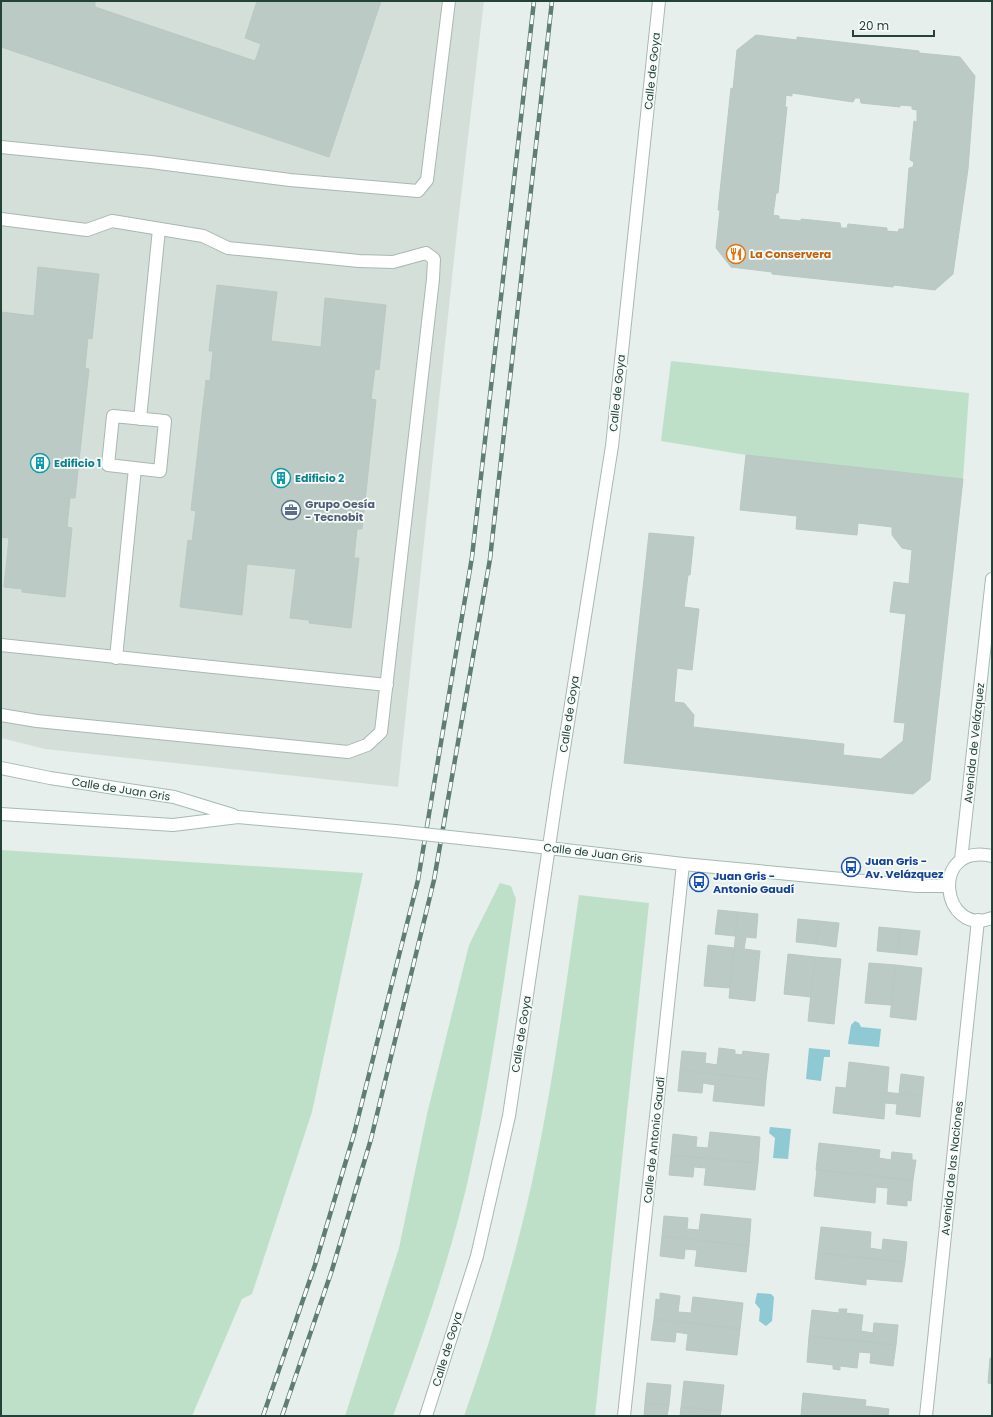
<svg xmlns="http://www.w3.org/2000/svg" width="993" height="1417" viewBox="0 0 993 1417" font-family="Poppins,sans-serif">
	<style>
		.built { fill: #d4dfda }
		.green { fill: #bfe0c8 }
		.water { fill: #8ec9d4 }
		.building { fill: #bbcac4; stroke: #b8c9c2; fill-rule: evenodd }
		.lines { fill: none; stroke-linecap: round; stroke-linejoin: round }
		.lane-casing { stroke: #a8b8b2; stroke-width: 14 }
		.street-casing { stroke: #a8b8b2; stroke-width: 14 }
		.secondary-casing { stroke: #a4bbb3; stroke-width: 14 }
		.lane { stroke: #fff; stroke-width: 12 }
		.street { stroke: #fff; stroke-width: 12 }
		.secondary { stroke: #fff; stroke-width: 12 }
		.rail-casing { stroke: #5f7d75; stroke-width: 4.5 }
		.rail { stroke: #f7fbf9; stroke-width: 3; stroke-dasharray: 9; stroke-linecap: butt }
		.secondary-bridge-casing { stroke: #a4bbb3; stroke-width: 14; stroke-linecap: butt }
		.secondary-bridge { stroke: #fff; stroke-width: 12 }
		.labels { text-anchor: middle; stroke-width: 3.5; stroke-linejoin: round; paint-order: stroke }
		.street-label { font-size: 11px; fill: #24423a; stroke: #f7fbf9 }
		.food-label { font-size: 11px; font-weight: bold; fill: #c56008; stroke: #f7fbf9; text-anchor: start }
		.culture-label { font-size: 11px; font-weight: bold; fill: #0d838f; stroke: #f7fbf9; text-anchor: start }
		.service-label { font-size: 11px; font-weight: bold; fill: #4e5e75; stroke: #f7fbf9; text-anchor: start }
		.transit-label { font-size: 11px; font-weight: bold; fill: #164399; stroke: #f7fbf9; text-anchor: start }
	</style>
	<rect width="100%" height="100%" fill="#e6efeb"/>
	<!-- built -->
	<path class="built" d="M1,1H484L457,231L398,787L45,749L1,738Z"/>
	<!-- green -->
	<path class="green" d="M671,361L969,393L963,479L746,455L661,441Z
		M1,850L363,873L312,1112L252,1294L242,1299L192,1416H1Z
		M500,883L511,886L516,899C503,987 491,1075 472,1162C454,1247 424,1334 393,1416H345L399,1248L427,1114L469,945Z
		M579,895L649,903L595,1416H464C491,1341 513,1265 531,1187C552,1091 565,992 579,895Z"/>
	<!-- water -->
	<path class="water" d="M855,1021L859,1023L861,1027L881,1029L879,1047L848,1044L851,1025Z
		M809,1048L830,1050V1057H824L821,1081L806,1079Z
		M770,1127L791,1129L788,1159L773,1158L775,1138L769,1133Z
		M757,1293L771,1294L774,1297L772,1321L766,1326L759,1321L760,1309L755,1303Z"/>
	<!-- building -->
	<path class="building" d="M1,1H95V7L255,61L261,44L245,38L257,1H381L329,157L1,47Z
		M756,35L797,40V37L919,51V53L960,57L975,76L968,169L953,274L935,290L894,285L893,287L772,274V272L731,267L716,248L720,210H718L731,88L733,89L737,50ZM792,93L853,102L855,98H860L861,103L900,107V105L912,106V109L917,110V122L914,121L910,160L914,162L913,167L909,168L904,229H899L898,232L887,231V228L848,224L847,228H841L840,223L801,219V221L779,219V216L773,215L776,193H778L787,107H785L786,95L792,96Z
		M38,267L99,274L92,339L88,338L85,368L89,369L75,498H70L67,527L72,528L65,597L22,592V589L4,587L9,538L1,537V312L34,316Z
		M217,285L277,292L271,341L321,347L325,298L386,305L379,370L375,369L371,399L376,400L362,529H357L354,558H359L351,628L309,623V620L290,618L296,569L247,564L242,615L180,607L188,540L192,541L196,511L191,510L206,380L210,381L213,351H209Z
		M746,455L963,479L930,780L913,794L624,763L649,533L694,537L690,575H688L684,607L699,609L692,670L677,668L674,702L684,703L694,715L693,727L844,744L843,755L881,759L903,741L905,723L894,722L906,614L890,612L894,582L909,584L912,550L902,548L892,535V527L858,523L857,535L796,529L797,516L740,510Z
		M718,910L738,912L735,936L715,934Z
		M738,912L758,914L756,938L746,937L744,949L760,951L755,1001L729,998Z
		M798,919L819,921L816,944L796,942Z
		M819,921L839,923L836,947L816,944Z
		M879,927L900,929L897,953L877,951Z
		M900,929L920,931L917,955L897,953Z
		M708,945L734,948L730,988L704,986Z
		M788,954L815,957L811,997L784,994Z
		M815,957L841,959L834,1024L808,1021Z
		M869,963L896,965L891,1005L865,1003Z
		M896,965L922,968L916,1020L890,1017Z
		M719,1048L735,1050V1054L742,1055L743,1051L769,1054L766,1080L680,1070L682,1051L706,1053L705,1063L717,1065Z
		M849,1062L889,1067L887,1093L846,1089Z
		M680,1070L766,1080L764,1106L713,1101L715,1085L703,1083L702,1093L678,1091Z
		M901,1074L924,1077L922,1096L899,1094Z
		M836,1087L922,1096L920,1117L896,1114L897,1104L885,1103L884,1119L833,1113Z
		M710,1132L760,1137L758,1163L671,1155L673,1134L697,1137L696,1147L708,1148Z
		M819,1143L880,1150L879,1158L891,1160L892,1152L912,1154V1160H916L913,1180L816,1170Z
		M671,1155L758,1163L755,1190L704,1185L706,1168L694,1167L693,1177L669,1175Z
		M817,1170L913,1180L911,1201L907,1200V1206L887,1204L888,1188L876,1187L875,1203L814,1196Z
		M701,1214L751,1219L749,1246L662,1236L664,1216L688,1218L687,1229L699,1230Z
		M821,1227L871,1232L870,1248L882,1250L883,1239L907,1242L905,1262L818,1253Z
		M662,1236L749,1246L746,1272L695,1266L697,1250L685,1249L684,1259L660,1256Z
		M818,1253L905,1262L902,1282L866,1279V1285L815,1279Z
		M660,1293L680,1296L678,1312L691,1313L693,1297L743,1303L740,1329L654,1319L656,1299L660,1300Z
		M839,1309H847L846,1313L863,1315L861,1331L873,1333L874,1323L898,1325L896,1345L809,1336L812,1310L839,1313Z
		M654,1319L740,1329L737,1355L686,1350L688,1334L676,1332L675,1342L651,1340Z
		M809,1336L896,1345L893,1366L870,1363L871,1353L859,1352L857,1368L840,1366V1370L833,1369V1365L807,1362Z
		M990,1358H992V1384L988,1383Z
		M684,1381L724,1385L721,1411L681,1407Z
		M647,1383L671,1385L669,1405L645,1403Z
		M803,1393L866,1400L865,1406L889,1409L888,1416H801Z
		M645,1403L669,1405L667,1416H644Z
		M681,1407L721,1411L720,1416H680Z"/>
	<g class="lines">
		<!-- lane casing -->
		<g class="lane-casing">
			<path id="lane" d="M1,147L151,162L290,180L418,191L427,180L449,1
				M1,219L87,230L112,221L203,236L228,248L359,261L393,262L426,253L434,259L433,279L381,732L367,745L348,752L37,721L1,715
				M1,645L387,685"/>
		</g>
		<!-- street casing -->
		<g class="street-casing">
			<path id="street" d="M113,416L165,421L160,471L108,465Z
				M140,419L159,229
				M116,658L135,468
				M426,1416L477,1256L509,1116L558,786L612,446L659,1
				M624,1416L683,864
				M926,1416L978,920"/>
		</g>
		<!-- secondary casing -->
		<g class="secondary-casing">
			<path id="secondary" d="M1,768L50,778L174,797L233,815
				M1,814L173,825L238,817L395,831
				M515,844L683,864L917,886H948
				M992,856C928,842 942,938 992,918
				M961,860L992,579"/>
		</g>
		<!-- lane -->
		<use href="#lane" class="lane"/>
		<!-- street -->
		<use href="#street" class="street"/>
		<!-- secondary -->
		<use href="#secondary" class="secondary"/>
		<!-- rail casing -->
		<g class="rail-casing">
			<path id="rail" d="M263,1416L315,1265L354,1134L418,880L472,557L534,1
				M282,1416L332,1270L371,1139L434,880L490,559L552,1"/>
		</g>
		<!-- rail -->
		<use href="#rail" class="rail"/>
		<!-- secondary-bridge casing -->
		<g class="secondary-bridge-casing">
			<path id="secondary-bridge" d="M395,831L515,844"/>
		</g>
		<!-- secondary-bridge -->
		<use href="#secondary-bridge" class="secondary-bridge"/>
	</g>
	<!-- icons -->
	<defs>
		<g id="restaurant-ring" transform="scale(1)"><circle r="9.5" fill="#f7fbf9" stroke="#e8710a" stroke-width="1.5"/><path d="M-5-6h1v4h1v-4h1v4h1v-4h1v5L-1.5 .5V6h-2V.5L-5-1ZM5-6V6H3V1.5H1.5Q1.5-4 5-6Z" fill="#e8710a"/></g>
		<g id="building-ring" transform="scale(1)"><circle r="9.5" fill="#f7fbf9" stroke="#0f9aa8" stroke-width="1.5"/><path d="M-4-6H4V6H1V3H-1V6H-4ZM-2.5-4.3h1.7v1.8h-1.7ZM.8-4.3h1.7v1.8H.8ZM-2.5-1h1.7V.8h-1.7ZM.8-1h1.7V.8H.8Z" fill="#0f9aa8"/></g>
		<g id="office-ring" transform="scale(1)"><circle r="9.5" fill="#f7fbf9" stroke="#5c6f8a" stroke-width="1.5"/><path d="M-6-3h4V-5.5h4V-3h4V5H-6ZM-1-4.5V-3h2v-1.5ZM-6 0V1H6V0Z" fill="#5c6f8a"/></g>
		<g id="bus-ring" transform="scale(1)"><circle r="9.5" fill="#f7fbf9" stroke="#1a4fb4" stroke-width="1.5"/><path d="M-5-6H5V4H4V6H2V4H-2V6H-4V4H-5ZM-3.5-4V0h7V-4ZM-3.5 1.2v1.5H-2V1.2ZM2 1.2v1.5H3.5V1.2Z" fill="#1a4fb4"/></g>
	</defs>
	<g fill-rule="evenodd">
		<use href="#restaurant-ring" x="736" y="254"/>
		<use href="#building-ring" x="40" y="463"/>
		<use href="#building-ring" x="281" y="478"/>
		<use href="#office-ring" x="291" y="510"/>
		<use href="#bus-ring" x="851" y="867"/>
		<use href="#bus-ring" x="699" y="882"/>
	</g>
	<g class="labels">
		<!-- street labels -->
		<g class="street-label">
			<text transform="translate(652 71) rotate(-84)" y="4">Calle de Goya</text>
			<text transform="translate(617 393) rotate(-84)" y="4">Calle de Goya</text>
			<text transform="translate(569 714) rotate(-81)" y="4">Calle de Goya</text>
			<text transform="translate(974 743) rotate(-84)" y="4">Avenida de Velázquez</text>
			<text transform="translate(121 789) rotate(9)" y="4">Calle de Juan Gris</text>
			<text transform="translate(593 853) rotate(7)" y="4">Calle de Juan Gris</text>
			<text transform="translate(521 1034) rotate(-81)" y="4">Calle de Goya</text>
			<text transform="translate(654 1140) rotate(-84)" y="4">Calle de Antonio Gaudí</text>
			<text transform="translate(952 1168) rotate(-84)" y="4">Avenida de las Naciones</text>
			<text transform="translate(447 1349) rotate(-73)" y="4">Calle de Goya</text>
		</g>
		<!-- food labels -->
		<g class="food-label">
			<text x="750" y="258">La Conservera</text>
		</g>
		<!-- culture labels -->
		<g class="culture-label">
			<text x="54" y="467">Edificio 1</text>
			<text x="295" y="482">Edificio 2</text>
		</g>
		<!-- service labels -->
		<g class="service-label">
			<text x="305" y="508">Grupo Oesía<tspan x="305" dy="13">- Tecnobit</tspan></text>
		</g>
		<!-- transit labels -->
		<g class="transit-label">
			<text x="865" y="865">Juan Gris -<tspan x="865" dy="13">Av. Velázquez</tspan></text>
			<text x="713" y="880">Juan Gris -<tspan x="713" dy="13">Antonio Gaudí</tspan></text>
		</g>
	</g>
	<!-- border -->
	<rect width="993" height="1417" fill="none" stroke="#24423a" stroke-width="4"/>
	<!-- scale -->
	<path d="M853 30v6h81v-6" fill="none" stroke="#24423a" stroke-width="2"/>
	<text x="859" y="30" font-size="12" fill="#24423a" stroke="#f7fbf9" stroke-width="3" paint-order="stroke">20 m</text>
</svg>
